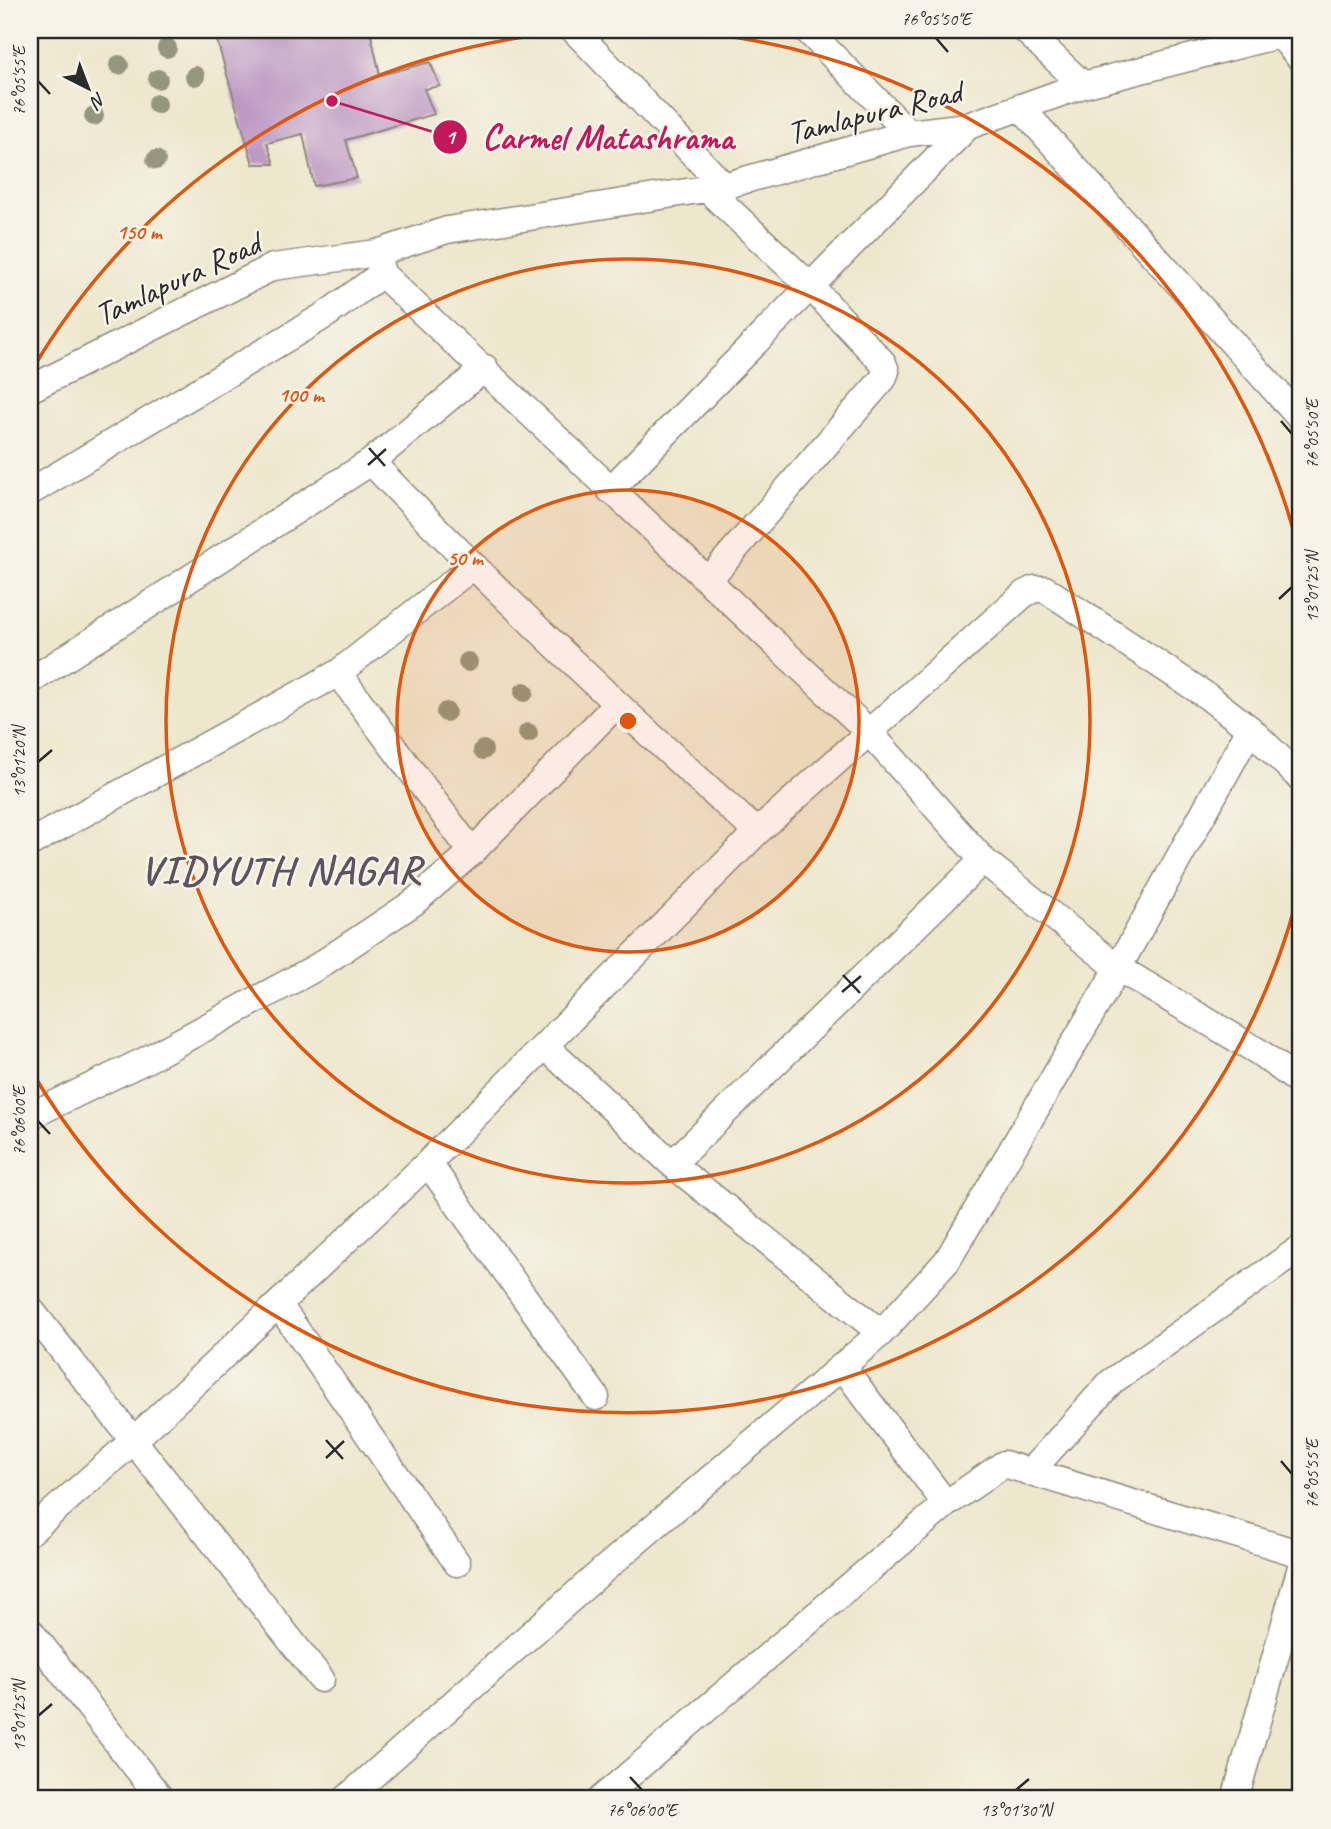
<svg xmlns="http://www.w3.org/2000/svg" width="1331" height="1829" viewBox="0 0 1331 1829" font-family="Caveat,sans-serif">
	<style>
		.building { fill: #bd99c4 }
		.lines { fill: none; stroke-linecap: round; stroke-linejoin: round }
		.minor-casing { stroke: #8c897c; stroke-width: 29 }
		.minor { stroke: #fff; stroke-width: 26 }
		.tree { fill: #94967e }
		.ticks { fill: none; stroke: #2b2b2b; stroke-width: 2.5 }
		.ring { fill: none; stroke: #df570e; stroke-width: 3.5 }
		.labels { text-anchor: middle; stroke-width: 5; stroke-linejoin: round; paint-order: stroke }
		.street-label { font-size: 33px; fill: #2b2b2b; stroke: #f7f3e8 }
		.district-label { font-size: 40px; font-weight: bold; letter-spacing: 2px; fill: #5e5261; stroke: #f7f3e8 }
		.centre { fill: #df570e; stroke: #f7f3e8; stroke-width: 3.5 }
		.ring-label { font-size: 21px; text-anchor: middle; font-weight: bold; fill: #df570e; stroke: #f7f3e8; stroke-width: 5; stroke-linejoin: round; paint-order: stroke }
		.leader { fill: none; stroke: #c2185b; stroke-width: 2.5 }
		.callout-dot { fill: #c2185b; stroke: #f7f3e8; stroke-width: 2.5 }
		.mark-label { font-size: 21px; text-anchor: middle; font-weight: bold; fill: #fff }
		.callout-label { font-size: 35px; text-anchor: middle; font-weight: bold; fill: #c2185b; stroke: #f7f3e8; stroke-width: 5; stroke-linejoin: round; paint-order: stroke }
		.neatline { fill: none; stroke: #2b2b2b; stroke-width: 2.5 }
		.ticks-label { font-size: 18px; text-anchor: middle; fill: #2b2b2b }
	</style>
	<rect width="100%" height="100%" fill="#f7f3e8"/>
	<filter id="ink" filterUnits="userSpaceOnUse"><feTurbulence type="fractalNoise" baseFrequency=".0143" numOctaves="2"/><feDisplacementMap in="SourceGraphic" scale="14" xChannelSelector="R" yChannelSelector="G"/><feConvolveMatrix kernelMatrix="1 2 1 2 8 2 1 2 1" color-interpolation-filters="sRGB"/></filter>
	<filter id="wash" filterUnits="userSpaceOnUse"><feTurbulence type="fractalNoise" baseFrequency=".00686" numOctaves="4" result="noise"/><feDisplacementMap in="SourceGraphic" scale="28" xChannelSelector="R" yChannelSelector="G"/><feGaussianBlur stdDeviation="1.57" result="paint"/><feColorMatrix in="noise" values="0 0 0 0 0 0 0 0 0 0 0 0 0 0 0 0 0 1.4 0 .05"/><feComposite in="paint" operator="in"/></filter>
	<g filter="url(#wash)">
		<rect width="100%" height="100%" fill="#ede7cd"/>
		<g id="blocks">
			<!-- building -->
			<path class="building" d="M214,30H370L380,75L430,62L440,86L424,89L434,114L346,140L357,178L314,186L303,134L267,143L274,164H253Z"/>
		</g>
	</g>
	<g filter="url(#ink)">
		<use href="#blocks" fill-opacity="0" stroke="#8c897c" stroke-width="2"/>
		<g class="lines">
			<!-- minor casing -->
			<g class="minor-casing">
				<path id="minor" d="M574,30L724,186
					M807,30L909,133
					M1025,30L1083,85
					M1280,35L1301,59
					M1020,107L1301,419
					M706,188L812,288L883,363L886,371L883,379L709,579
					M377,253L382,274L868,731L983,860
					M485,368L371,462C495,591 624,713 757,832
					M30,389L273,267L377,253L447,230L724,186L909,133L968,126L1083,85L1298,30
					M610,490L968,126
					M30,492L327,314L382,274
					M338,673L472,852
					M30,681L371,462
					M1250,729L1118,968L1259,1052L1301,1083
					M30,843L338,673L472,567
					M546,1047L672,1164L881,1333
					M30,1116L146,1060L317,967L413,903L472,852L615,706
					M428,1163L596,1397
					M279,1305L457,1563
					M30,1309L321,1679
					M842,1366L946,1504
					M1030,1472L1111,1382L1301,1248
					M30,1532L133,1441L428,1163L757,832L1024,594L1034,589H1045L1207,696L1250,729L1301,779
					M30,1631L161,1799
					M346,1799L602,1571L881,1333L947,1261L1118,968L983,860L672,1164
					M601,1799L946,1504L1004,1464L1301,1554
					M1235,1799L1301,1567"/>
			</g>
			<!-- minor -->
			<use href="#minor" class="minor"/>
		</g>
		<!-- trees -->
		<g class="tree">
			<circle cx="167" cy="48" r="10"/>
			<circle cx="119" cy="65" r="10"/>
			<circle cx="195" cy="76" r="10"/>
			<circle cx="158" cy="79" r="10"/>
			<circle cx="157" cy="104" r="10"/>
			<circle cx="94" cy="116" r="10"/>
			<circle cx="156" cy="160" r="10"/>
			<circle cx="468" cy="662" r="10"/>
			<circle cx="524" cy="692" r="10"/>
			<circle cx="446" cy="712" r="10"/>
			<circle cx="528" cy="733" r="10"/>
			<circle cx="483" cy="750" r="10"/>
		</g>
	</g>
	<!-- ticks -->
	<path class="ticks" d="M936,38L948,52M38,81L50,94M1281,421L1292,434M369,448L385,466M368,465L386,449M1279,599L1292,587M38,762L52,750M843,975L860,993M842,992L861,976M38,1121L50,1134M326,1440L343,1459M326,1458L344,1441M1281,1461L1292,1474M38,1716L52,1704M630,1777L642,1790M1016,1790L1029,1779"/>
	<!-- distance rings -->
	<circle cx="628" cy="721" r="231" fill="#df570e" fill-opacity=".12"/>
	<g class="ring">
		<circle cx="628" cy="721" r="231"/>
		<circle cx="628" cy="721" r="462"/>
		<path d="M1301 883A692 692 0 0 1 32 1072M32 370A692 692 0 0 1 592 30M664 30A692 692 0 0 1 1301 559"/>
	</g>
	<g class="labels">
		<!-- street labels -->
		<g class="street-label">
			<text transform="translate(874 111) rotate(-14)" y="12">Tamlapura Road</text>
			<text transform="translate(177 278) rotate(-25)" y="12">Tamlapura Road</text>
		</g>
		<!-- district labels -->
		<g class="district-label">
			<text x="281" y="883">VIDYUTH NAGAR</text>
		</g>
	</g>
	<circle cx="628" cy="721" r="10" class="centre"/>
	<g class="ring-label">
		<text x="139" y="239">150 m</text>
		<text x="301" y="402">100 m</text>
		<text x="465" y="565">50 m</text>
	</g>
	<!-- callouts -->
	<path class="leader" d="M332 101L450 137"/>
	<g class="callout-dot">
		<circle cx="332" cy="101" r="7"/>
		<circle cx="450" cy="137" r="18"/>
	</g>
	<g class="mark-label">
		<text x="450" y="144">1</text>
	</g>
	<g class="callout-label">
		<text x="608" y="149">Carmel Matashrama</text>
	</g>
	<!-- margin -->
	<rect width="1331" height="1829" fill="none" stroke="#f7f3e8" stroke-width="77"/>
	<!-- north arrow -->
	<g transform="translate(88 88) rotate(138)" stroke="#f7f3e8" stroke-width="5" paint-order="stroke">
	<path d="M0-5L12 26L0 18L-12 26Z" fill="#2b2b2b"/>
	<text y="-10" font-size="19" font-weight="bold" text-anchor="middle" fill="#2b2b2b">N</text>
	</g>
	<rect x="38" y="38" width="1254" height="1752" class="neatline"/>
	<g class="ticks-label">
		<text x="936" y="25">76°05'50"E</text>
		<text transform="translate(19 81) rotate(-90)" y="6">76°05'55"E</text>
		<text transform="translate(1312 434) rotate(-90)" y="6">76°05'50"E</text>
		<text transform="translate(1312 587) rotate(-90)" y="6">13°01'25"N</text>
		<text transform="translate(19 762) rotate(-90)" y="6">13°01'20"N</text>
		<text transform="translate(19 1121) rotate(-90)" y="6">76°06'00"E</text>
		<text transform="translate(1312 1474) rotate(-90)" y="6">76°05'55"E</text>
		<text transform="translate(19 1716) rotate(-90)" y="6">13°01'25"N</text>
		<text x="642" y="1816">76°06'00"E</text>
		<text x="1016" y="1816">13°01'30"N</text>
	</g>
</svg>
